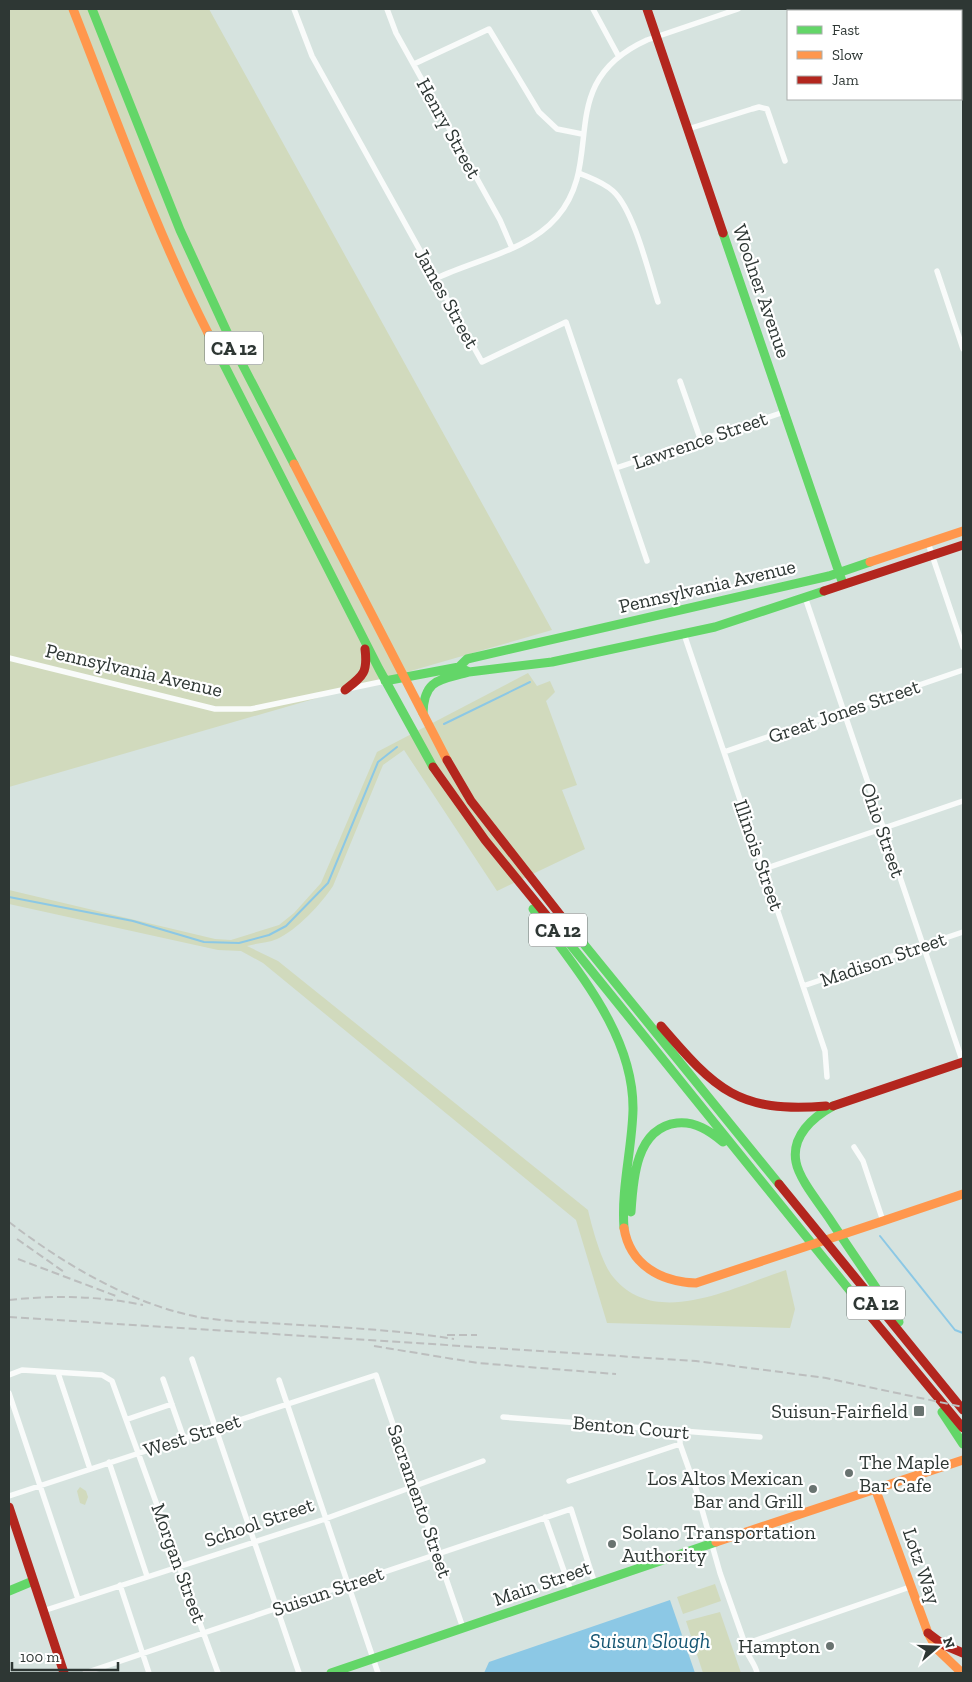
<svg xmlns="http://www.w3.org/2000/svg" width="972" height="1682" viewBox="0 0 972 1682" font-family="'Zilla Slab',serif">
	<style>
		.green { fill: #d1dabd }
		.water { fill: #8cc8e5 }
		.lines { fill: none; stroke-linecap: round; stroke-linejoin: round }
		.stream { stroke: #8cc8e5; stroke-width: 2 }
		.street { stroke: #f9fbfa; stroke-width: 5.5 }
		.fast { stroke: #63d668; stroke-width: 9 }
		.slow { stroke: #ff974d; stroke-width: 9 }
		.jam { stroke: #b3261e; stroke-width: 9 }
		.rail { stroke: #bcbebe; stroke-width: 2; stroke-dasharray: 8 4; stroke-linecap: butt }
		.poi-dot { fill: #697370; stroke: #fff; stroke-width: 2 }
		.labels { text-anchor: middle; stroke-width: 4.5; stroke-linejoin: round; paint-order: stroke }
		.shield { fill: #fff; stroke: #6d7371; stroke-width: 1 }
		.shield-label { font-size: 19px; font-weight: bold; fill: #2e3734 }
		.street-label { font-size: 20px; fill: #2e3734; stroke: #fff }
		.poi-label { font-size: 20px; fill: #2e3734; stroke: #fff; text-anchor: end }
		.water-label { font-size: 21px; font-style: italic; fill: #155572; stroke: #fff }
	</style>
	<rect width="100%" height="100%" fill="#d6e3df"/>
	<!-- green -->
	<path class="green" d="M9,9H209L552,630L9,787Z
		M528,673L537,686L550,681L555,692L546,701L577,785L562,790L585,849L497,891L404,750L383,765L333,886C322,903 296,931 277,939C268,943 256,943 247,946L278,961L588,1210C592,1227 602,1265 614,1278C657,1329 734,1287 786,1270L795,1309L790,1328L607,1323L576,1220L263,963L241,951L218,950L9,904V890L215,939L231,940L279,925L294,913L321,883L377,752Z
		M80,1487L86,1491L88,1497L85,1505L80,1503L77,1491Z
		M715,1584L721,1601L683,1614L677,1597Z
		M720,1612L741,1673H703L686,1621Z"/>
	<!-- water -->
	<path class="water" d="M670,1600L695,1673H484L489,1662Z"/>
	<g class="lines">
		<!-- stream -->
		<path class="stream" d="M444,724L530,682
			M9,897L133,921L204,942L239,943L269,935L286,926L328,883L378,762L397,747
			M880,1236L955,1330L963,1333"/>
		<!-- street -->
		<path class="street" d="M294,9L312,56L482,362L566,322L647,561
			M387,9L396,33L500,220L512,248
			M593,9L619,57
			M414,64L489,29L539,112L557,129L582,134
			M688,129L752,109L759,107L767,109L785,161
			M579,173C590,178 603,182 613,191C634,210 649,274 658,302
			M937,271L963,349
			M437,278C477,259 528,251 557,217C607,159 552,83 647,40L738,9
			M680,381L701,441
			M616,468L784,412
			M928,543L963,647
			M805,597L963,1063
			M684,634L825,1051L827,1077
			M9,658L215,709H251L385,681
			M724,752L963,670
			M764,869L963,801
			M803,986L963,932
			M854,1147L863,1161L883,1221
			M192,1359L299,1673
			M58,1373L90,1469
			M9,1375L22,1370L102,1375L112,1381L218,1673
			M163,1379L184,1439
			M279,1380L378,1673
			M9,1393L78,1599
			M503,1417L760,1437
			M128,1419L172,1404
			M680,1432V1444L697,1492L720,1573L745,1644C745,1655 755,1662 757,1673
			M109,1462L147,1576
			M569,1481L680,1444
			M9,1496L376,1375L463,1628
			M545,1517L571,1591
			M120,1585L149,1673
			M43,1611L322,1520L483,1461
			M745,1644L910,1587
			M85,1673L571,1509L595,1584"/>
		<!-- fast -->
		<path class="fast" d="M92,9L180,230L238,356L294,464
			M723,233L843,584
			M208,333L379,669L433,767
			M463,669L469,672L552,662L715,627L824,591
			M385,681L459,667L467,659L829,576L870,562
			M423,713C424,678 441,680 469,672
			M533,909C575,969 634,1033 633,1110C632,1149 621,1188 624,1228
			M561,916L779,1184
			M565,938L872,1318
			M833,1106C813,1117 791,1136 796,1162C799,1179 819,1203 829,1218C852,1253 876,1287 899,1322
			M631,1212C633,1179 636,1128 677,1123C695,1121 710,1131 723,1142
			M942,1412L963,1444
			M9,1591L33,1581
			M331,1673L716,1542"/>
		<!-- slow -->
		<path class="slow" d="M73,9C116,118 155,229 208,333
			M294,464L447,760
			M870,562L963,531
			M883,1221L963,1194
			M624,1228C630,1265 661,1282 696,1283L883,1221
			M875,1488L928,1633L937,1649L962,1673
			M716,1542L963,1460"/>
		<!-- jam -->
		<path class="jam" d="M647,9L723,233
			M824,591L963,545
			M345,690C363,676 368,673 365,649
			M447,760L471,801L561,916
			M433,767L485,840L565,938
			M661,1026C716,1090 738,1113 826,1106
			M833,1106L963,1062
			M779,1184L963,1410
			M872,1318L963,1428
			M9,1507L64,1673
			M928,1633L944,1645L963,1653"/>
		<!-- rail -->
		<path class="rail" d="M9,1222C65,1265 134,1306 204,1318C226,1321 247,1322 269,1323C330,1327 393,1329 454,1339
			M17,1239L64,1272
			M18,1259L116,1296
			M9,1300C54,1295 99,1296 143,1305
			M9,1317L696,1361L826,1378L963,1407
			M447,1335H477
			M374,1346L478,1363L616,1374"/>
	</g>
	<!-- markers -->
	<g class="poi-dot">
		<rect x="913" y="1405" width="12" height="12" rx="2.5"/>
		<circle cx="849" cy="1473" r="5"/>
		<circle cx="813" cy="1489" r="5"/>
		<circle cx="612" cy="1544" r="5"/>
		<circle cx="830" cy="1646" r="5"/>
	</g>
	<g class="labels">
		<!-- shield labels -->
		<g class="shield">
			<rect x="205" y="331.5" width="58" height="33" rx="4"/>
			<rect x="529" y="913.5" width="58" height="33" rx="4"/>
			<rect x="847" y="1286.5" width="58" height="33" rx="4"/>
		</g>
		<g class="shield-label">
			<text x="234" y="355">CA 12</text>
			<text x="558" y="937">CA 12</text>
			<text x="876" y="1310">CA 12</text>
		</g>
		<!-- street labels -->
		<g class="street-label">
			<text transform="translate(449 128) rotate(61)" y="7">Henry Street</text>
			<text transform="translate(762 291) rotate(71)" y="7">Woolner Avenue</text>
			<text transform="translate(447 298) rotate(61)" y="7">James Street</text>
			<text transform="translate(700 440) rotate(-19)" y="7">Lawrence Street</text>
			<text transform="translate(707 586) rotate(-13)" y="7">Pennsylvania Avenue</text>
			<text transform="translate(134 670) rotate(13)" y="7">Pennsylvania Avenue</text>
			<text transform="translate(844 711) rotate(-19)" y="7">Great Jones Street</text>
			<text transform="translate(883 830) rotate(71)" y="7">Ohio Street</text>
			<text transform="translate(759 855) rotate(71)" y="7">Illinois Street</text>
			<text transform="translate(883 959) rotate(-19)" y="7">Madison Street</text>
			<text transform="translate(631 1427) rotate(5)" y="7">Benton Court</text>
			<text transform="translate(192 1435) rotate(-18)" y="7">West Street</text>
			<text transform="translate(420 1501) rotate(71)" y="7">Sacramento Street</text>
			<text transform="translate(259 1522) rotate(-19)" y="7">School Street</text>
			<text transform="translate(179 1563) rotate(70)" y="7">Morgan Street</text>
			<text transform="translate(922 1566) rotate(71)" y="7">Lotz Way</text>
			<text transform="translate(542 1583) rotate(-19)" y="7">Main Street</text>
			<text transform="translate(328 1591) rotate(-19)" y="7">Suisun Street</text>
		</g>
		<!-- poi labels -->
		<g class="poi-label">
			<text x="908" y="1418">Suisun-Fairfield</text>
			<text x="859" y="1469" text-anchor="start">The Maple<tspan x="859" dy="23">Bar Cafe</tspan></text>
			<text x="803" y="1485">Los Altos Mexican<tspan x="803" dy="23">Bar and Grill</tspan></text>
			<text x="622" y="1539" text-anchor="start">Solano Transportation<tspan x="622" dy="23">Authority</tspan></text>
			<text x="820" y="1653">Hampton</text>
		</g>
		<!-- water labels -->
		<g class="water-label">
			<text x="650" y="1648">Suisun Slough</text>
		</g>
	</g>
	<!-- border -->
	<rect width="972" height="1682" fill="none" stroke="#2e3734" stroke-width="20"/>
	<!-- legend -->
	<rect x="787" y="10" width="175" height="90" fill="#ffffff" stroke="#abafae"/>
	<rect x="797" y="26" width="25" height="8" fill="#63d668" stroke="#abafae"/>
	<text x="832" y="35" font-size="15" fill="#2e3734">Fast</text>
	<rect x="797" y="51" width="25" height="8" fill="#ff974d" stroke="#abafae"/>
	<text x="832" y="60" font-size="15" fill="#2e3734">Slow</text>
	<rect x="797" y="76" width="25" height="8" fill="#b3261e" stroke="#abafae"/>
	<text x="832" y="85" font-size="15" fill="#2e3734">Jam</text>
	<!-- north arrow -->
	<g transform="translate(937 1647) rotate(71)" stroke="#ffffff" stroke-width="4" paint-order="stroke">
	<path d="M0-4L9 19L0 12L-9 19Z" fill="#2e3734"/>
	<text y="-8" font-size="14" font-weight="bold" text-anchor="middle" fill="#2e3734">N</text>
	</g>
	<!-- scale -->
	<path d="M12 1662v8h106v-8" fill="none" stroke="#2e3734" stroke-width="2.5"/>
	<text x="20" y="1662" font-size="15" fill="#2e3734" stroke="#ffffff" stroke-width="4" paint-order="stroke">100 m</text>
</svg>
